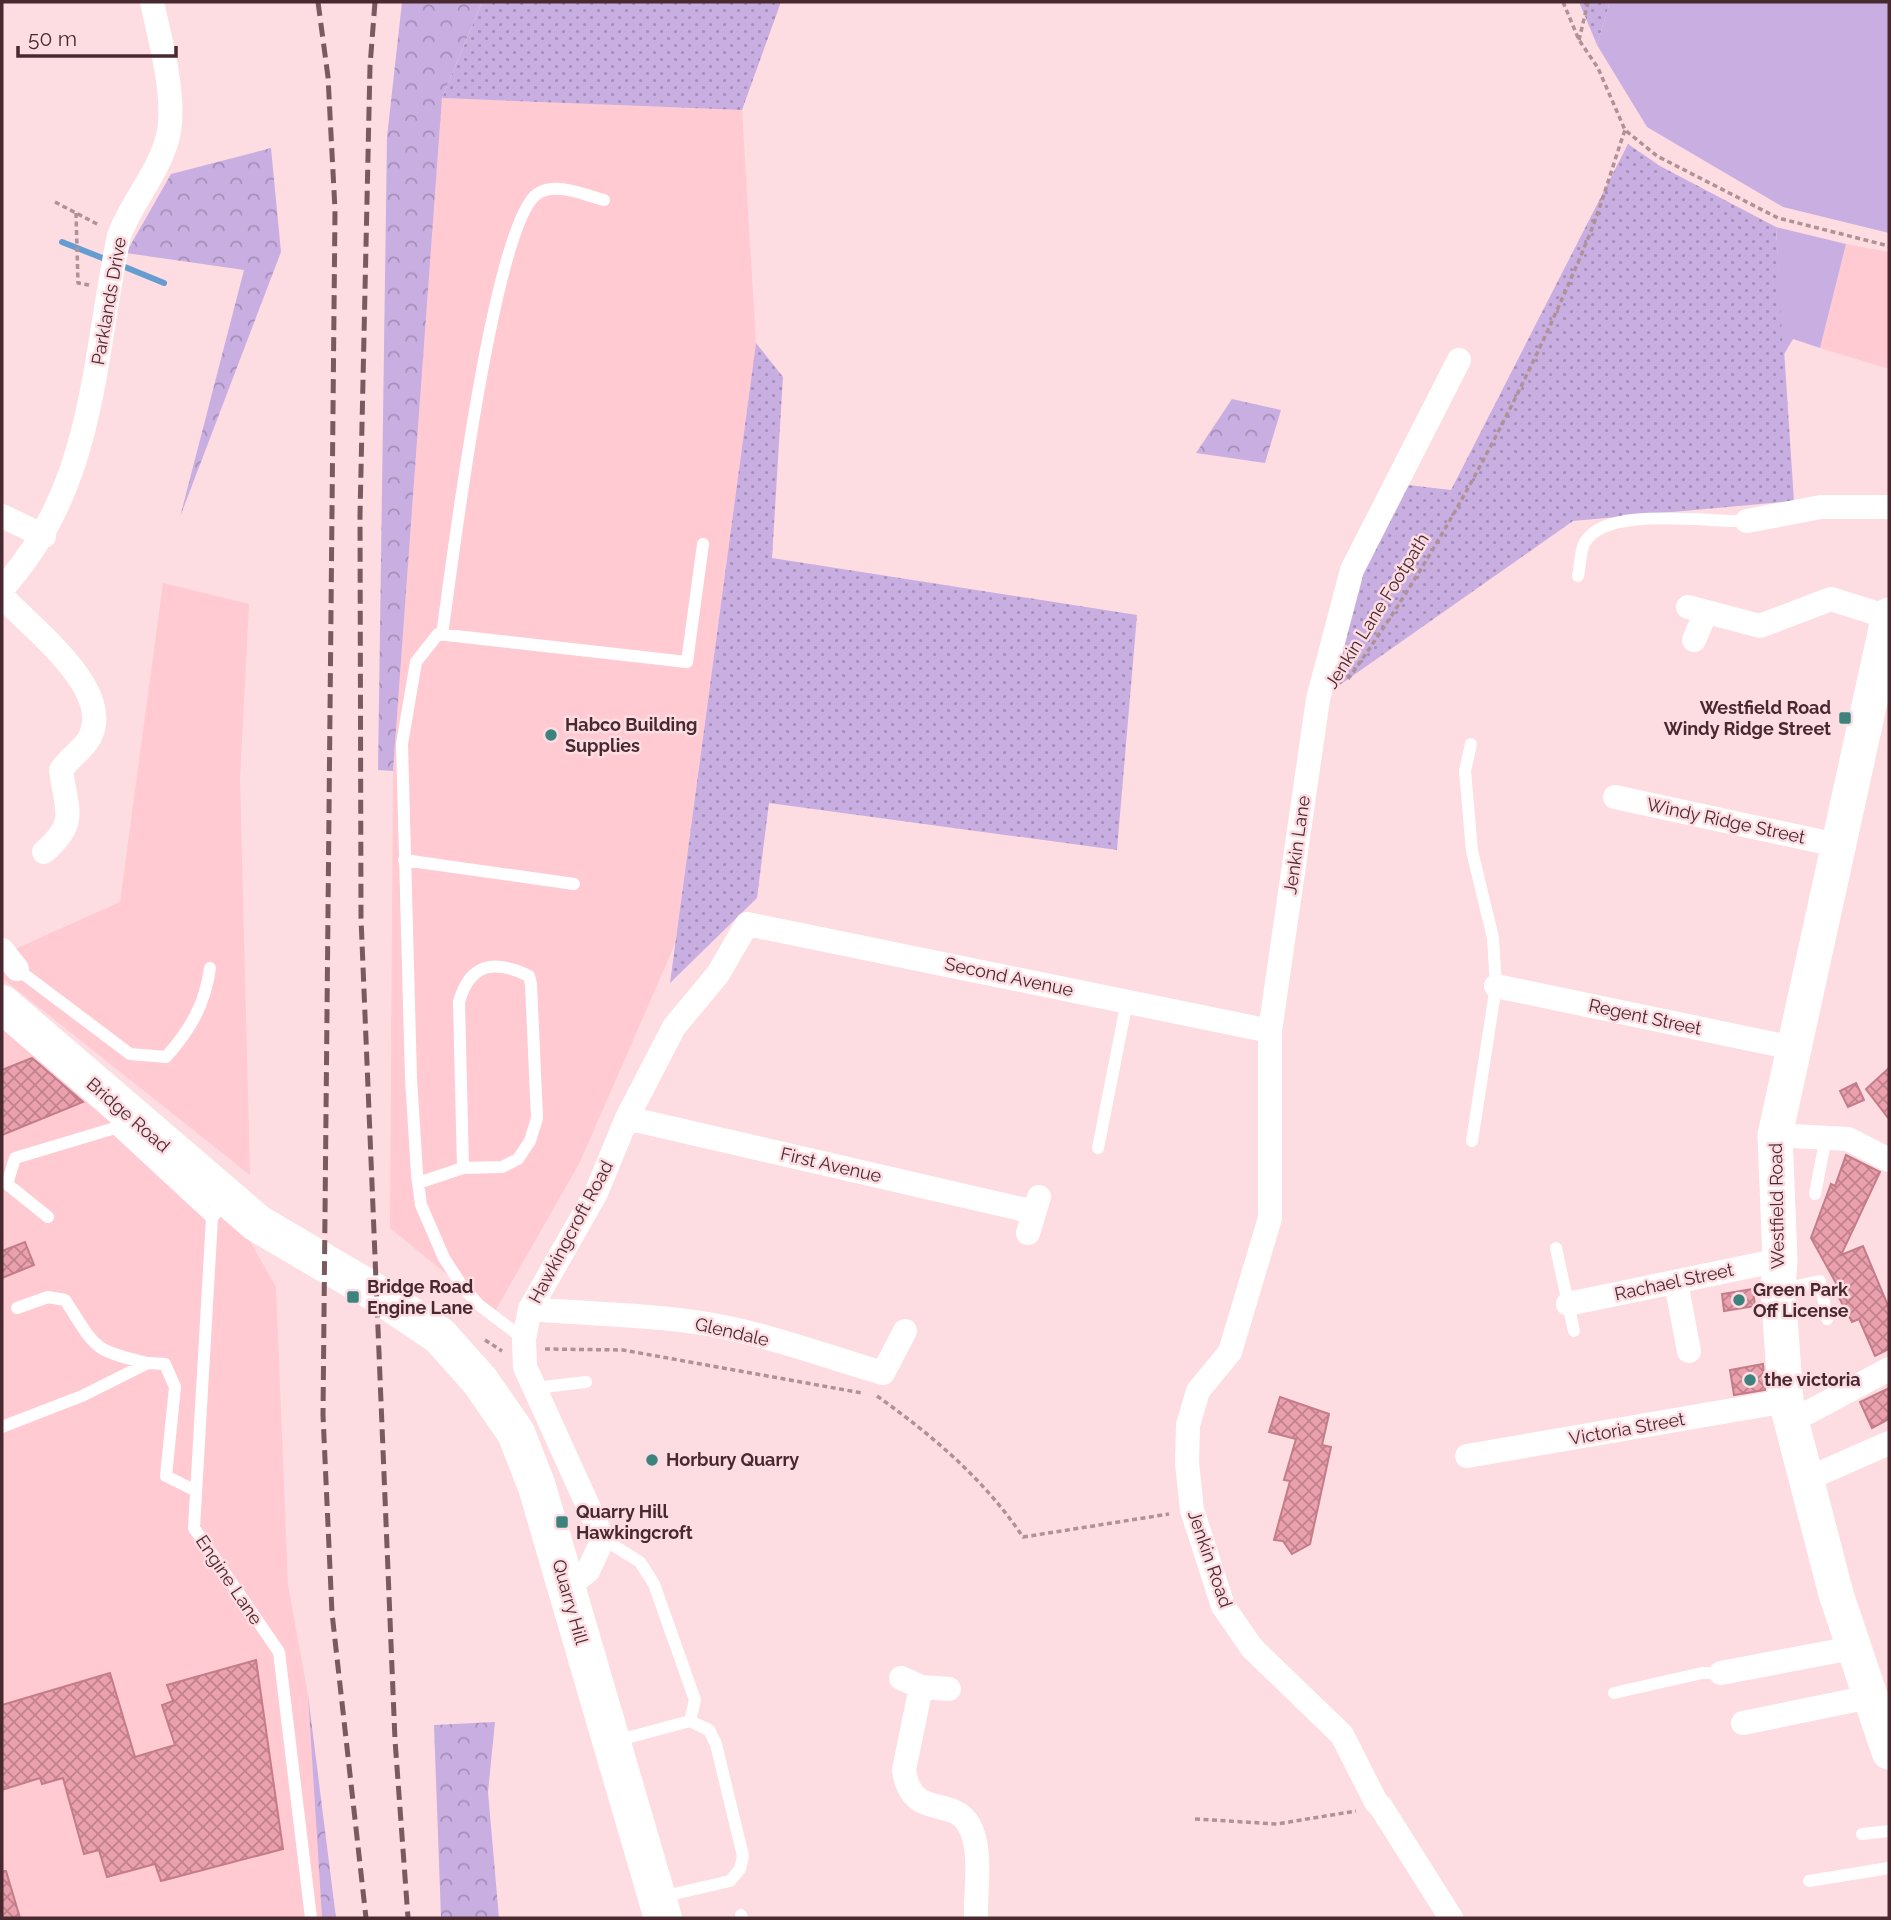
<svg xmlns="http://www.w3.org/2000/svg" width="1891" height="1920" viewBox="0 0 1891 1920" font-family="Raleway,sans-serif">
	<style>
		.built { fill: #ffcad2 }
		.grass { fill: url(#grass-dots) }
		.forest { fill: url(#forest-crowns) }
		.garden { fill: #c9afe1 }
		.lines { fill: none; stroke-linecap: round; stroke-linejoin: round }
		.stream { stroke: #669dd1; stroke-width: 6 }
		.building { fill: url(#building-cross-hatch); stroke: #c47c89; stroke-width: 2 }
		.path { stroke: #b09196; stroke-width: 3.5; stroke-dasharray: 5 3.5; stroke-linecap: butt }
		.lane { stroke: #fff; stroke-width: 12 }
		.street { stroke: #fff; stroke-width: 24 }
		.secondary { stroke: #fff; stroke-width: 35 }
		.highway { stroke: #fff; stroke-width: 38 }
		.rail { stroke: #795a5f; stroke-width: 5; stroke-dasharray: 14 7; stroke-linecap: butt }
		.poi-dot { fill: #3c837d; stroke: #fddde2; stroke-width: 2.5 }
		.labels { text-anchor: middle; stroke-width: 5; stroke-linejoin: round; paint-order: stroke }
		.street-label { font-size: 18px; fill: #48292f; stroke: #fddde2 }
		.poi-label { font-size: 18px; font-weight: bold; fill: #48292f; stroke: #fddde2; text-anchor: start }
	</style>
	<defs>
		<pattern id="grass-dots" width="8" height="8" patternUnits="userSpaceOnUse" patternTransform="scale(1.75)"><rect width="8" height="8" fill="#c9afe1"/><path d="M2 2h.1M6 6h.1" fill="none" stroke="#a58eb7" stroke-width="1.8" stroke-linecap="round"/></pattern>
		<pattern id="forest-crowns" width="20" height="18" patternUnits="userSpaceOnUse" patternTransform="scale(1.75)"><rect width="20" height="18" fill="#c9afe1"/><path d="M2 6a3 3 0 1 1 6 0M12 15a3 3 0 1 1 6 0" fill="none" stroke="#a58eb7"/></pattern>
		<pattern id="building-cross-hatch" width="8" height="8" patternUnits="userSpaceOnUse" patternTransform="scale(1.75)"><rect width="8" height="8" fill="#eba0ad"/><path d="M0 0l8 8M0 8l8-8" fill="none" stroke="#c0828d"/></pattern>
	</defs>
	<rect width="100%" height="100%" fill="#fddde2"/>
	<!-- built -->
	<path class="built" d="M442,98L742,110L756,343L675,944L580,1162L494,1313L390,1228L393,771Z
		M1846,244L1889,252V369L1820,348Z
		M163,583L249,604L240,778L250,1175L2,978V955L120,902Z
		M2,1020L242,1227L276,1287L288,1585L308,1695L322,1918H2Z"/>
	<!-- grass -->
	<path class="grass" d="M482,2H781L742,110L442,98Z
		M1579,2H1610L1597,45Z
		M1628,144L1660,166L1776,227L1794,501L1573,521L1334,689L1359,576L1408,485L1451,490Z
		M756,343L783,377L772,558L1137,615L1117,850L769,803L757,898L670,983Z"/>
	<!-- forest -->
	<path class="forest" d="M402,2H482L442,98L393,771L378,770L387,137Z
		M271,148L281,252L180,517L244,270L126,253L171,174Z
		M1232,399L1281,410L1265,463L1196,453Z
		M308,1695L336,1918H322Z
		M495,1722L488,1792L499,1918H441L434,1725Z"/>
	<!-- garden -->
	<path class="garden" d="M1610,2H1889V233L1783,207L1647,127L1597,45Z
		M1776,227L1846,244L1820,348L1793,339L1783,356Z"/>
	<g class="lines">
		<!-- stream -->
		<path class="stream" d="M62,242L110,261
			M120,265L164,283"/>
	</g>
	<!-- building -->
	<path class="building" d="M32,1058L83,1102L2,1135V1070Z
		M1889,1068V1119L1866,1089Z
		M1856,1083L1864,1100L1848,1107L1840,1091Z
		M1846,1155L1880,1172L1841,1255L1863,1246L1889,1308V1349L1875,1356L1859,1319L1852,1322L1837,1294L1841,1292L1811,1238L1831,1184L1835,1186Z
		M25,1242L34,1265L2,1278V1251Z
		M1753,1289L1755,1306L1724,1311L1722,1294Z
		M1763,1364L1765,1390L1734,1395L1730,1370Z
		M1889,1388V1419L1872,1428L1860,1402Z
		M1280,1397L1329,1414L1322,1445L1331,1447L1310,1544L1292,1554L1283,1541L1274,1540L1290,1481L1284,1480L1296,1439L1269,1432Z
		M256,1660L283,1849L161,1881L155,1864L107,1877L99,1850L84,1854L63,1778L42,1784L40,1778L2,1790V1705L110,1673L135,1757L175,1745L162,1705L173,1701L167,1685Z
		M2,1871H6L20,1918H2Z"/>
	<g class="lines">
		<!-- path -->
		<path class="path" d="M1563,2L1579,40L1598,68L1625,130L1657,156L1778,218L1889,246
			M1579,40L1588,2
			M55,202L99,225
			M76,213L78,283L89,285
			M1348,679C1443,547 1524,392 1587,241C1602,205 1612,167 1625,130
			M485,1340L502,1351
			M545,1349L623,1350L862,1393
			M877,1396C933,1436 984,1479 1023,1537L1169,1514
			M1195,1819L1277,1824L1356,1811"/>
		<!-- lane -->
		<path class="lane" d="M1578,576C1580,567 1580,553 1584,544C1604,504 1710,523 1747,521
			M442,635C452,565 493,226 537,194C554,181 585,195 604,200
			M1471,744L1465,771L1472,851L1493,938L1496,986L1472,1141
			M404,860L574,884
			M17,969L130,1054L166,1057C191,1029 205,1004 210,968
			M1098,1148L1127,1001
			M418,1183L463,1168L502,1167L518,1159L530,1141L537,1118L531,984L529,976C494,959 470,963 459,1002L463,1168
			M1815,1194L1826,1137
			M225,1199L212,1218L194,1528L279,1652L311,1918
			M48,1217L7,1184L15,1158L115,1128L212,1218
			M1556,1248L1574,1331
			M1782,1289L1820,1281L1827,1319
			M17,1308L48,1297L65,1300C96,1347 90,1350 148,1363
			M524,1339L479,1305L462,1286L444,1258L421,1205L417,1174L411,1078L402,744L416,662L438,634L687,662L703,544
			M535,1388L586,1382
			M2,1427L82,1396L148,1363L165,1364L175,1387L166,1476L196,1491
			M603,1539L640,1562L654,1584L695,1700L690,1721
			M1614,1693L1702,1673H1721
			M615,1741L690,1721L709,1730L716,1744L743,1856L740,1869L730,1881L661,1897
			M1862,1834L1889,1831
			M1809,1881L1889,1868
			M741,1915L742,1918"/>
		<!-- street -->
		<path class="street" d="M2,516L44,536
			M1747,521L1821,507H1889
			M2,589C95,487 92,364 119,236C131,203 157,175 167,140C178,103 160,40 152,2
			M2,596C31,628 114,689 90,737C84,749 69,758 61,770C66,810 79,822 44,852
			M1688,607L1760,626L1831,599L1888,617
			M1694,640L1706,612
			M1615,797L1837,845
			M2,950L17,969
			M1496,986L1793,1048
			M627,1118L1034,1212
			M1775,1135L1848,1139L1889,1160
			M1028,1233L1039,1197
			M1676,1283L1689,1351
			M1568,1304L1780,1260
			M530,1309C598,1315 666,1314 733,1329C784,1340 834,1359 883,1373L905,1331
			M1792,1421L1889,1369
			M1467,1456L1786,1401
			M1805,1480L1889,1443
			M566,1588L588,1571L603,1539L525,1367L524,1339L530,1309L596,1193L627,1118L674,1027L718,974L747,924L1270,1031
			M1721,1673L1852,1648
			M901,1678L921,1687L949,1689
			M921,1687L904,1770C911,1821 952,1795 969,1825C983,1850 975,1890 976,1918
			M1743,1723L1870,1697
			M1451,1918L1381,1807L1376,1802L1342,1735L1252,1648L1223,1606L1192,1510L1187,1463L1188,1425L1198,1391L1230,1352L1270,1218V1031L1318,699L1352,570L1459,360"/>
		<!-- secondary -->
		<path class="secondary" d="M1889,615L1775,1135L1780,1260L1778,1290L1786,1401L1836,1594L1889,1752"/>
		<!-- highway -->
		<path class="highway" d="M2,1004L257,1223L381,1296L440,1336L480,1381L516,1433L537,1487L663,1918"/>
		<!-- rail -->
		<path class="rail" d="M318,2L328,77L335,210L323,1415L332,1613L366,1918
			M375,2L370,66L360,515L361,918L395,1740L408,1918"/>
	</g>
	<!-- markers -->
	<g class="poi-dot">
		<rect x="1838" y="711" width="14" height="14" rx="3.5"/>
		<circle cx="551" cy="735" r="7"/>
		<rect x="346" y="1290" width="14" height="14" rx="3.5"/>
		<circle cx="1739" cy="1300" r="7"/>
		<circle cx="1750" cy="1380" r="7"/>
		<circle cx="652" cy="1460" r="7"/>
		<rect x="555" y="1515" width="14" height="14" rx="3.5"/>
	</g>
	<g class="labels">
		<!-- street labels -->
		<g class="street-label">
			<text transform="translate(109 301) rotate(-80)" y="6">Parklands Drive</text>
			<text transform="translate(1377 611) rotate(-58)" y="6">Jenkin Lane Footpath</text>
			<text transform="translate(1726 821) rotate(12)" y="6">Windy Ridge Street</text>
			<text transform="translate(1297 845) rotate(-82)" y="6">Jenkin Lane</text>
			<text transform="translate(1009 977) rotate(12)" y="6">Second Avenue</text>
			<text transform="translate(1645 1017) rotate(12)" y="6">Regent Street</text>
			<text transform="translate(128 1115) rotate(41)" y="6">Bridge Road</text>
			<text transform="translate(831 1165) rotate(13)" y="6">First Avenue</text>
			<text transform="translate(1777 1206) rotate(-91)" y="6">Westfield Road</text>
			<text transform="translate(571 1232) rotate(-62)" y="6">Hawkingcroft Road</text>
			<text transform="translate(1674 1282) rotate(-12)" y="6">Rachael Street</text>
			<text transform="translate(732 1332) rotate(13)" y="6">Glendale</text>
			<text transform="translate(1627 1429) rotate(-10)" y="6">Victoria Street</text>
			<text transform="translate(1210 1559) rotate(71)" y="6">Jenkin Road</text>
			<text transform="translate(229 1580) rotate(56)" y="6">Engine Lane</text>
			<text transform="translate(570 1602) rotate(74)" y="6">Quarry Hill</text>
		</g>
		<!-- poi labels -->
		<g class="poi-label">
			<text x="1831" y="714" text-anchor="end">Westfield Road<tspan x="1831" dy="21">Windy Ridge Street</tspan></text>
			<text x="565" y="731">Habco Building<tspan x="565" dy="21">Supplies</tspan></text>
			<text x="367" y="1293">Bridge Road<tspan x="367" dy="21">Engine Lane</tspan></text>
			<text x="1753" y="1296">Green Park<tspan x="1753" dy="21">Off License</tspan></text>
			<text x="1764" y="1386">the victoria</text>
			<text x="666" y="1466">Horbury Quarry</text>
			<text x="576" y="1518">Quarry Hill<tspan x="576" dy="21">Hawkingcroft</tspan></text>
		</g>
	</g>
	<!-- border -->
	<rect width="1891" height="1920" fill="none" stroke="#48292f" stroke-width="7"/>
	<!-- scale -->
	<path d="M18 46v10h158v-10" fill="none" stroke="#48292f" stroke-width="3.5"/>
	<text x="28" y="46" font-size="21" fill="#48292f" stroke="#fddde2" stroke-width="5" paint-order="stroke">50 m</text>
</svg>
